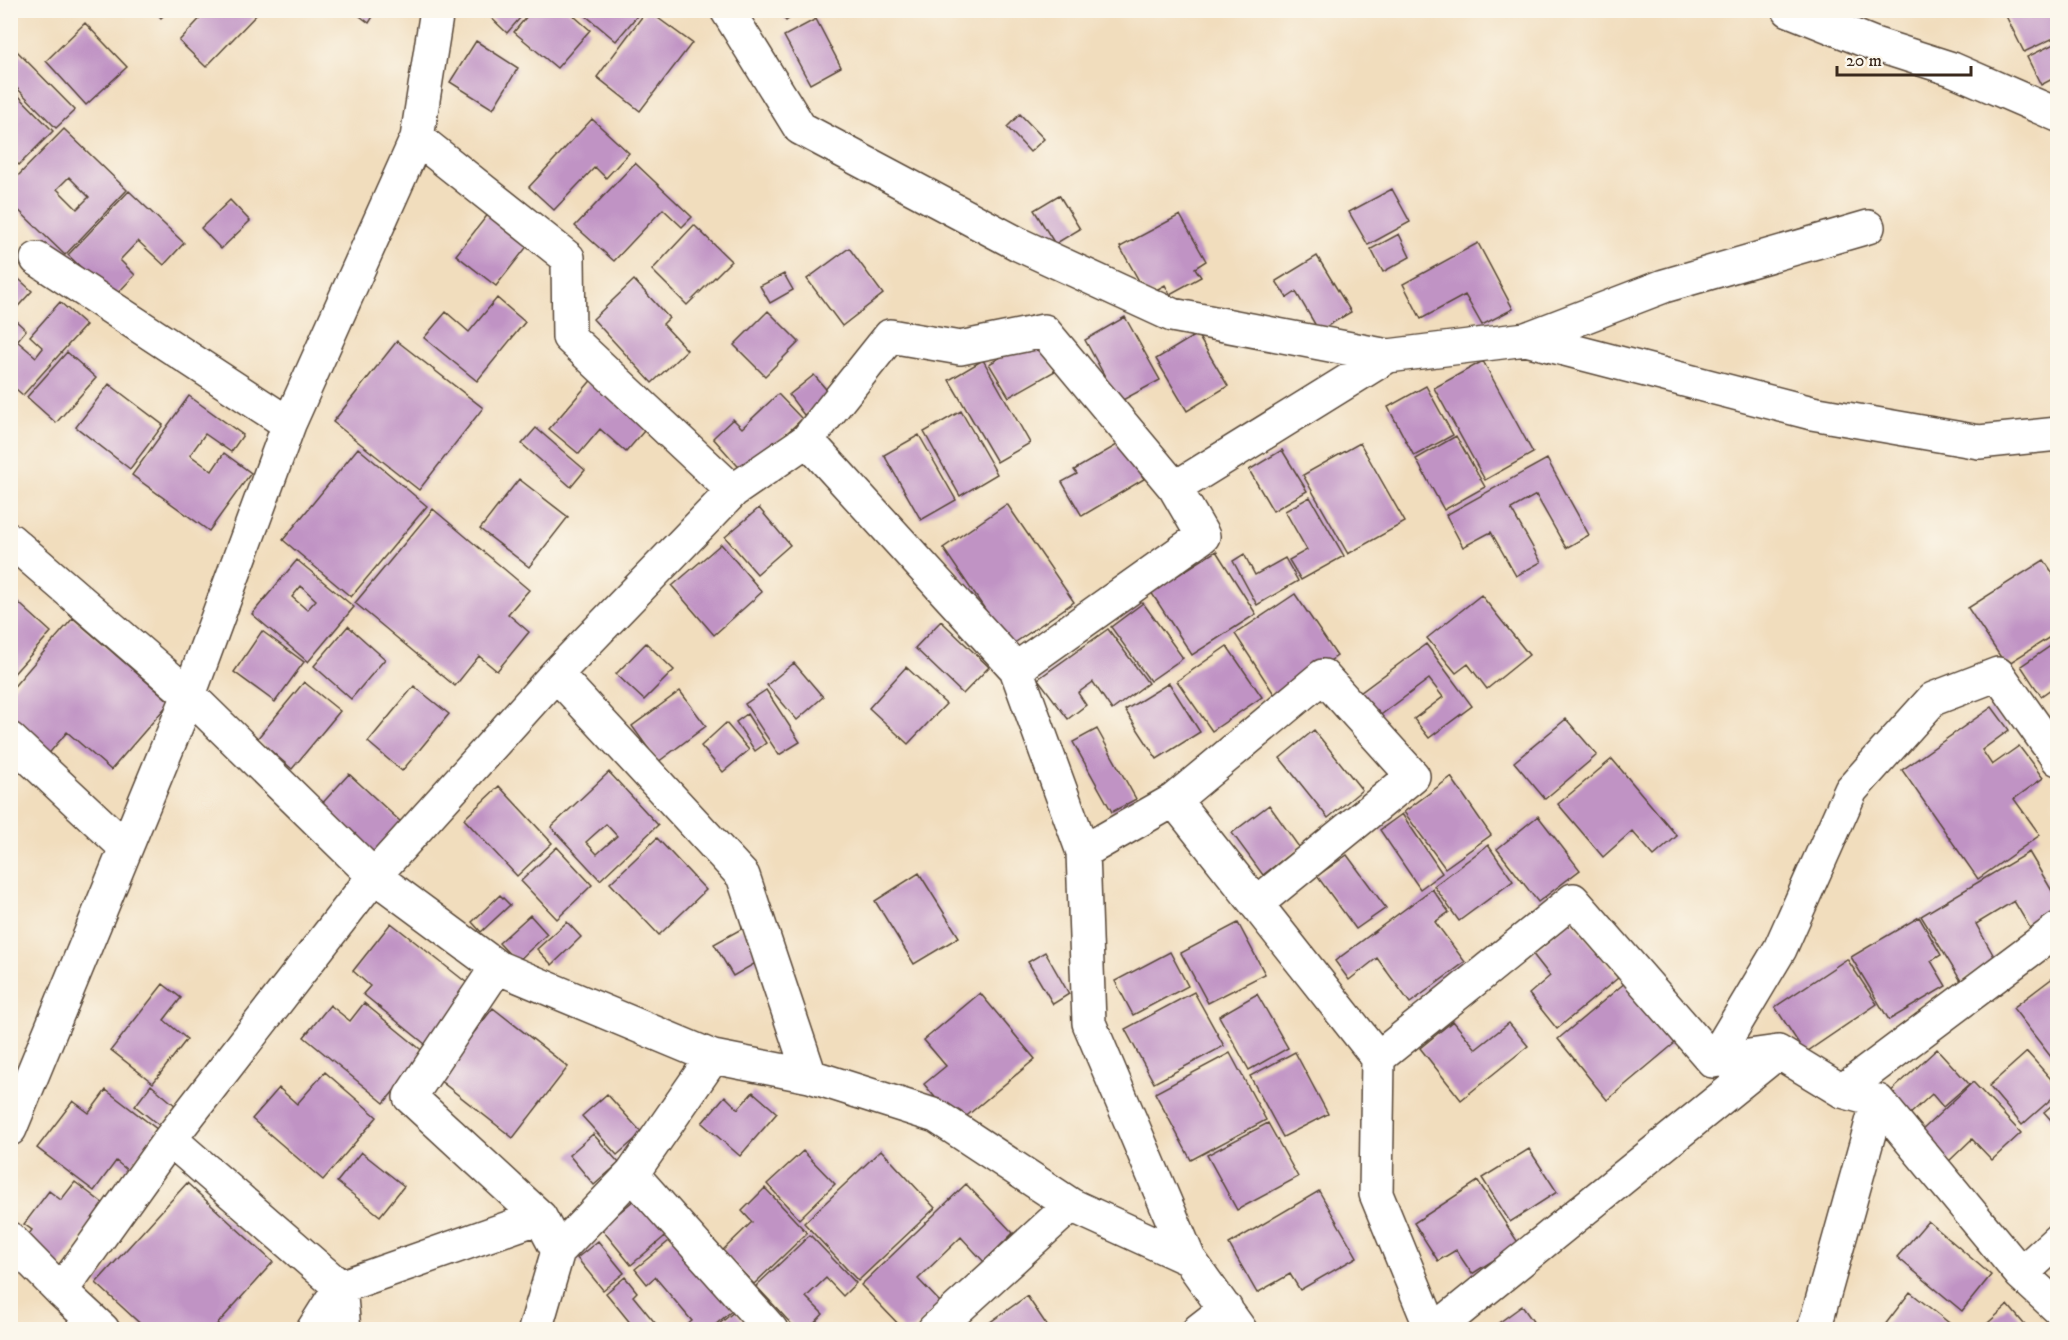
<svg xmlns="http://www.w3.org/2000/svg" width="2068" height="1340" viewBox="0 0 2068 1340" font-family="'IM FELL DW Pica',serif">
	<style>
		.building { fill: #c093c4; fill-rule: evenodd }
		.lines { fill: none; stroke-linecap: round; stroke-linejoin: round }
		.street-casing { stroke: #564536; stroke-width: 36 }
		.street { stroke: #fff; stroke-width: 33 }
	</style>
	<rect width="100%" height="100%" fill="#fbf7ec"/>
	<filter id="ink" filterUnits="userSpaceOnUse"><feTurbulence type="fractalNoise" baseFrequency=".0167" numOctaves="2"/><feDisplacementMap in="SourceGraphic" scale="12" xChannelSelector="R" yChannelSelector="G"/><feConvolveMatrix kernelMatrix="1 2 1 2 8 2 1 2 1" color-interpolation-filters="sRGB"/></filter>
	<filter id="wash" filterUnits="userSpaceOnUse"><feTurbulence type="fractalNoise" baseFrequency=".008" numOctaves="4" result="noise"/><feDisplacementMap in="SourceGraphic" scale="24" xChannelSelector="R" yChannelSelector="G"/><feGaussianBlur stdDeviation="1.35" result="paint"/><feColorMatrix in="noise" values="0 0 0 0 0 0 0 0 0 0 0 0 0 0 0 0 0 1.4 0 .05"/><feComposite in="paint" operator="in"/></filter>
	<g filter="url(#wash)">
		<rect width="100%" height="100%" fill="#f1ddbd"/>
		<g id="blocks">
			<!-- building -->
			<path class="building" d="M154,10H169L161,18Z
				M208,10H261L206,67L179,41Z
				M352,10H377L369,23Z
				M483,10H527L507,33Z
				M532,10H567L590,30L557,68L514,32Z
				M579,10H642L616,41Z
				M647,10L692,43L640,111L597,77Z
				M778,10H801L786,21Z
				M2003,10H2058V36L2024,52Z
				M816,19L841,67L810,84L784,36Z
				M85,23L127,67L86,105L46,61Z
				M476,41L518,68L493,109L450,82Z
				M2058,42V76L2041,85L2027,57Z
				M10,44L75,110L56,128L10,81Z
				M10,87L53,131L19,165L10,157Z
				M1020,114L1044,139L1030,152L1007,127Z
				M592,119L629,153L606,178L595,167L554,210L529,187Z
				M64,129L127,190L65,255L10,202V184ZM69,177L89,197L77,209L57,189Z
				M635,163L692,217L682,227L663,209L614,261L575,226Z
				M1392,189L1410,222L1368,245L1349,212Z
				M129,191L184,243L164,265L138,241L120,260L135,275L113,298L68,255Z
				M1059,195L1080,229L1055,244L1034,210Z
				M230,200L250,221L221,249L201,228Z
				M489,213L529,244L496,286L456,255Z
				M1180,215L1206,261L1195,268L1201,277L1170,294L1165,285L1147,295L1120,247Z
				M694,225L731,261L687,305L652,270Z
				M1399,234L1410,257L1383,272L1371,249Z
				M1478,243L1513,309L1482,325L1465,295L1421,319L1403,284Z
				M849,248L883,294L842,326L807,279Z
				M1317,256L1351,312L1319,331L1296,292L1287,298L1276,281Z
				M10,271L32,291L10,315Z
				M784,274L793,290L770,303L760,286Z
				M634,280L669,318L663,324L687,350L652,383L593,319Z
				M497,298L525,322L477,381L424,338L446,312L469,332Z
				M60,302L86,325L23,395L10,384V325L15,320L26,330L17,341L36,357L43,348L30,336Z
				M768,311L799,342L765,376L734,345Z
				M1125,317L1160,380L1119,402L1085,340Z
				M1197,334L1228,386L1187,411L1156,359Z
				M1035,337L1055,371L1009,397L989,364Z
				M397,341L483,408L419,490L333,422Z
				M67,352L96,378L56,423L27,397Z
				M983,360L1030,443L997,462L949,380Z
				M1483,361L1533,453L1485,480L1434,388Z
				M814,375L830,394L804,415L789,395Z
				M595,376L650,424L626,452L600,429L579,454L549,429Z
				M109,384L163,425L130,469L76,427Z
				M1426,386L1453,435L1414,456L1388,407Z
				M778,394L802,419L744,473L713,438L733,419L742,428Z
				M189,396L243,435L231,452L205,434L190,455L212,471L224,453L251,473L209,531L132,475Z
				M961,411L997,474L960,496L924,432Z
				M536,428L585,470L571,487L522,444Z
				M919,435L956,500L921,520L884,455Z
				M1456,436L1485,487L1444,510L1416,459Z
				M1122,442L1144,479L1082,516L1062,482L1077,474L1074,470Z
				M1360,443L1405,522L1348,554L1303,475Z
				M358,448L427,506L351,597L283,540Z
				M1282,450L1307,491L1273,511L1249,470Z
				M1547,459L1589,535L1566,548L1536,495L1511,509L1541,562L1516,576L1491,532L1463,547L1446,515Z
				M519,479L568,517L529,567L480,529Z
				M1310,497L1344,556L1301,580L1289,560L1307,550L1285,511Z
				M1007,504L1074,602L1010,646L943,548Z
				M759,508L790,545L757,574L725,537Z
				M433,509L529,590L508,614L529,632L497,671L479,656L455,686L355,603Z
				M721,544L762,592L714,635L672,586Z
				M1216,551L1256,614L1192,655L1151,592Z
				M1244,554L1255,575L1285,558L1298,581L1257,605L1233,561Z
				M297,560L354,607L308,662L252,614ZM301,586L316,600L307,610L292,597Z
				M2044,560L2058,581V632L2006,665L1968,608Z
				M1295,594L1337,656L1276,697L1235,634Z
				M10,595L51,632L10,678Z
				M1481,595L1529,655L1487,689L1468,664L1456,673L1427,638Z
				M1143,603L1183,658L1150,681L1111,627Z
				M73,618L170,702L111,770L67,732L46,757L10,725V691Z
				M941,621L989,667L963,694L915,648Z
				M348,626L385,659L351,699L314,666Z
				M1108,629L1148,683L1112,710L1093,682L1078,693L1086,705L1068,719L1038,679Z
				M262,631L304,662L275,702L234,672Z
				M2058,641V684L2041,696L2021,666Z
				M646,643L674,670L644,700L616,674Z
				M1426,644L1472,706L1429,738L1414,719L1443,697L1429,679L1378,717L1360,693Z
				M1227,646L1262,697L1212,731L1177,681Z
				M794,663L823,697L797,720L767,685Z
				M906,667L946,704L908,744L869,708Z
				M304,682L340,711L292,769L257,739Z
				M1169,683L1200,732L1157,759L1125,710Z
				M414,686L449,714L402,771L368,742Z
				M766,690L800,742L779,755L745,704Z
				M680,691L706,726L658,762L632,726Z
				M1992,707L2009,730L1982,750L1992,765L2019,746L2043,778L2014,799L2040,835L1978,879L1902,770Z
				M747,714L766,743L755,751L736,722Z
				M1566,719L1597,755L1545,799L1514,762Z
				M726,723L749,750L723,772L701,746Z
				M1097,729L1136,799L1112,812L1073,742Z
				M1314,730L1362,790L1328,818L1280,758Z
				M1612,759L1677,836L1654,856L1632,831L1603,857L1558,804Z
				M609,772L658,825L600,880L551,827ZM606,824L617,836L597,854L586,842Z
				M349,774L402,823L371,857L318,808Z
				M1451,777L1491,835L1445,868L1404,812Z
				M499,786L552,843L517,876L464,819Z
				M1269,805L1299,847L1263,875L1232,833Z
				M1402,814L1442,873L1420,889L1380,830Z
				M1538,816L1580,870L1538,902L1497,849Z
				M657,838L706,890L659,935L610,883Z
				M1488,845L1513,881L1459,921L1434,886Z
				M557,847L592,885L557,919L521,881Z
				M2029,852L2058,901V912L2030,928L2014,901L1976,924L1996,960L1961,981L1921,916Z
				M1347,855L1386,908L1356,929L1317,876Z
				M919,873L959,937L914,964L875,901Z
				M1432,889L1449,912L1435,922L1465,962L1410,1003L1377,958L1349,980L1335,961Z
				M500,895L510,905L481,932L472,922Z
				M530,915L547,934L517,962L499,943Z
				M1919,917L1941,955L1931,961L1946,986L1889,1020L1851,957Z
				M1571,920L1618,978L1557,1029L1529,994L1550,976L1532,953Z
				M567,922L581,937L552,965L537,949Z
				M391,923L476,990L430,1048L363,994L370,986L353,971Z
				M1238,923L1265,974L1208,1003L1181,953Z
				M743,928L761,960L733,976L714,944Z
				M1045,952L1069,994L1053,1004L1028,962Z
				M1170,952L1188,986L1133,1015L1115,981Z
				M1847,959L1877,1004L1805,1053L1775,1007Z
				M2058,974V1052L2051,1057L2013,1008Z
				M1626,982L1675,1043L1607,1100L1558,1039Z
				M163,984L181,998L164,1020L187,1039L153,1083L111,1050Z
				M1194,992L1224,1046L1154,1083L1125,1029Z
				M980,993L1035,1059L957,1124L924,1084L946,1066L924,1040Z
				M1257,994L1288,1048L1249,1070L1219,1016Z
				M364,1003L425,1053L384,1103L304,1037L330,1005L350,1021Z
				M493,1008L568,1067L513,1138L438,1079Z
				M1453,1021L1476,1049L1509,1023L1528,1046L1461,1100L1420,1048Z
				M1937,1049L1969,1084L1943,1107L1932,1094L1907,1117L1887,1095Z
				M1295,1052L1328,1114L1283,1137L1250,1076Z
				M2027,1052L2058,1087V1093L2022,1125L1989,1086Z
				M1230,1053L1266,1120L1191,1160L1155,1093Z
				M325,1072L377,1117L323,1180L252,1119L279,1088L297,1104Z
				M1973,1082L2021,1133L1992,1160L1972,1139L1945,1165L1917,1135Z
				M151,1085L176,1106L160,1126L135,1106Z
				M106,1090L158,1130L127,1170L116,1161L94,1191L37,1148L73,1101L89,1113Z
				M753,1092L777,1113L740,1156L702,1123L725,1096L738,1109Z
				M607,1094L642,1133L617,1155L582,1116Z
				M2058,1100V1128L2044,1112Z
				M1268,1123L1298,1177L1237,1210L1207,1155Z
				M593,1134L619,1163L594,1185L569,1155Z
				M1529,1149L1557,1192L1510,1222L1482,1178Z
				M881,1150L935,1208L858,1281L804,1223Z
				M803,1151L835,1184L799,1219L767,1184Z
				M361,1152L404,1186L380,1216L337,1182Z
				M1478,1181L1519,1244L1472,1274L1456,1250L1438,1261L1414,1223Z
				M75,1182L105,1205L58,1268L24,1241L32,1230L24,1224L49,1191L61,1200Z
				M187,1183L273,1262L212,1330H147L96,1283Z
				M966,1184L1013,1233L984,1262L961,1237L918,1279L941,1303L913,1330H904L861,1285Z
				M765,1188L807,1233L754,1284L722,1251L752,1222L742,1211Z
				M1319,1191L1357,1257L1300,1290L1290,1274L1257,1293L1229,1244Z
				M640,1195L670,1232L631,1265L601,1228Z
				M1928,1221L1991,1275L1962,1311L1897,1257Z
				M810,1235L856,1283L843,1296L826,1278L806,1297L823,1314L808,1330H797L756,1286Z
				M674,1237L734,1309L709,1330H681L692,1321L655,1277L647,1284L635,1269Z
				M598,1241L624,1273L603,1290L577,1258Z
				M625,1277L637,1292L633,1296L661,1330H636L606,1293Z
				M1910,1292L1958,1330H1881Z
				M1027,1296L1050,1330H994L989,1323Z
				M2008,1305L2029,1330H1980Z
				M1522,1306L1539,1330H1489Z
				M735,1311L751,1330H712Z"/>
		</g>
	</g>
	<g filter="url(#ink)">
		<use href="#blocks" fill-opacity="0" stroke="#564536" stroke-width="1.5"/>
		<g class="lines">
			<!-- street casing -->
			<g class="street-casing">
				<path id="street" d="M727,10L800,128L1020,245L1172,315L1388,356L1526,339L1664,286L1868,227
					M1789,10L1874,44L1952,69L2058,115
					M417,138L568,258L569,337L733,491
					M37,259L289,424
					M1526,339L1812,413L1979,442L2058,434
					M807,440L890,336L960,348L1044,331L1175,488L1203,536L1016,669
					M1175,488L1388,356
					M10,540L189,695L374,876L497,967L713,1057L810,1076L936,1116L1071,1205L1189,1259
					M556,674L743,876L810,1076
					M10,739L125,847
					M1174,800L1323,676L1413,776L1256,904
					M1083,852L1174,800L1378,1058L1376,1194L1432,1330
					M497,967L410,1097L540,1217L558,1251
					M713,1057L632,1174L771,1330
					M1378,1058L1573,900L1713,1061L1778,1052L1842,1091L1878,1101L2021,1274L2058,1308
					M1713,1061L1780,949L1851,790L1933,699L1998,674L2058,759
					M1842,1091L2058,929
					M10,1129L189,695L289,424L417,138L437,10
					M170,1139L340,1287L344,1330
					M10,1239L61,1291L170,1139L374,876L556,674L733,491L807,440L1016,669L1083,852L1089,1023L1189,1259L1240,1330
					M2021,1274L2058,1240
					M61,1291L103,1330
					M313,1330L340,1287L540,1217
					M535,1330L558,1251L632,1174
					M934,1330L1071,1205
					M1199,1330L1226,1309
					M1435,1330L1778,1052
					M1814,1330L1878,1101"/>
			</g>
			<!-- street -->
			<use href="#street" class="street"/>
		</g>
	</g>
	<!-- margin -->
	<rect width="2068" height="1340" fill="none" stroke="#fbf7ec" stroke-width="36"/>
	<!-- scale -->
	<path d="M1837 66v9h134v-9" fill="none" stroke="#3b2a1e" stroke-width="3"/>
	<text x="1846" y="66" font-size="18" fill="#3b2a1e" stroke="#fbf7ec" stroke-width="4.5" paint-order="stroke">20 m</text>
</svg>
